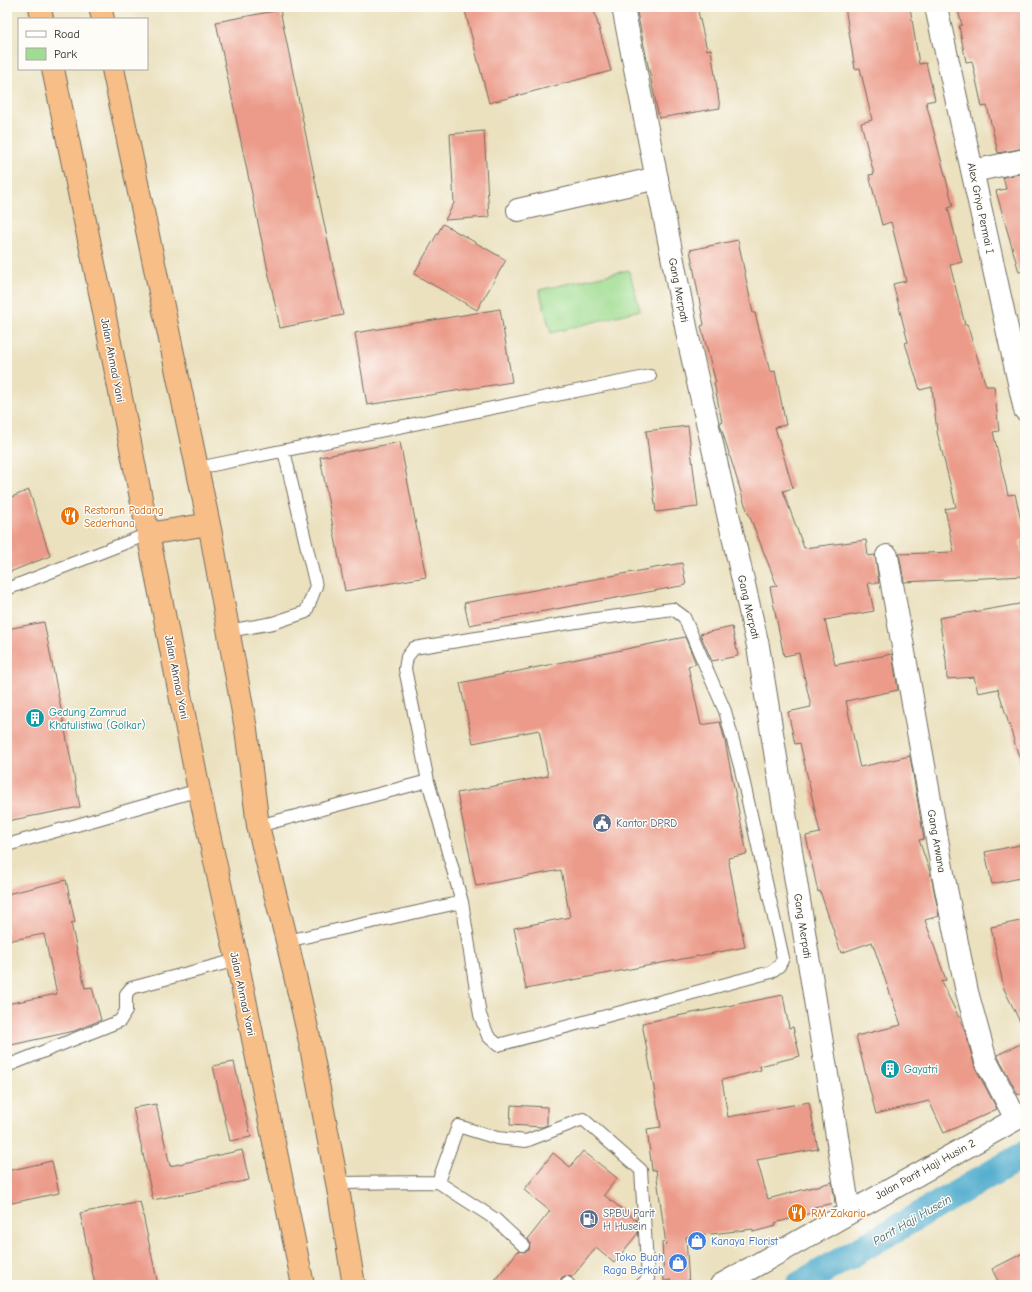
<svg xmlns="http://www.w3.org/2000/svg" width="1032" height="1292" viewBox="0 0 1032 1292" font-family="'Comic Neue',sans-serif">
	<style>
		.green { fill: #a0dd92; stroke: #66845e }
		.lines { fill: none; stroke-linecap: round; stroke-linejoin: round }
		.canal { stroke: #4eabcc; stroke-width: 27 }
		.building { fill: #ec9b8a }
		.service-casing { stroke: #6e6b5f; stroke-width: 14 }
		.minor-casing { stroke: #6e6b5f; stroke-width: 24 }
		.tertiary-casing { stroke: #6e6b5f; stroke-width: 24 }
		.trunk-casing { stroke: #6e6b5f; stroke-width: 24 }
		.service { stroke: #fff; stroke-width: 12 }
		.minor { stroke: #fff; stroke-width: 22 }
		.tertiary { stroke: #fff; stroke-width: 22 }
		.trunk { stroke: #f7be87; stroke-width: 22 }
		.labels { text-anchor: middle; stroke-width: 3; stroke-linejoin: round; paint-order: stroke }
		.street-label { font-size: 11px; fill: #2b2b2b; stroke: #fdfcf7 }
		.food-label { font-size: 11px; fill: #c56008; stroke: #fdfcf7; text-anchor: start }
		.culture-label { font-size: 11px; fill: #0d838f; stroke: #fdfcf7; text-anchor: start }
		.service-label { font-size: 11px; fill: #4e5e75; stroke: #fdfcf7; text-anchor: start }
		.shop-label { font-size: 11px; fill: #366cbe; stroke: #fdfcf7; text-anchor: start }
		.water-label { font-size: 12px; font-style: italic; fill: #395e6b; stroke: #fdfcf7 }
	</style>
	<rect width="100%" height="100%" fill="#fdfcf7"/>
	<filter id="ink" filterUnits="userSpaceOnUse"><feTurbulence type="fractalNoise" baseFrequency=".025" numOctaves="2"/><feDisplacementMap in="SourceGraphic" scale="8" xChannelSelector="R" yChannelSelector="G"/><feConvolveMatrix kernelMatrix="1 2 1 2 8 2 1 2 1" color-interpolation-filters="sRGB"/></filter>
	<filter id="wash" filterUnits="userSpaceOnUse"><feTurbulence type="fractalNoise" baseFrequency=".012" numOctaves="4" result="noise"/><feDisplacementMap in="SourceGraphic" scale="16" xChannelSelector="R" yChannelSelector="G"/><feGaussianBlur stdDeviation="0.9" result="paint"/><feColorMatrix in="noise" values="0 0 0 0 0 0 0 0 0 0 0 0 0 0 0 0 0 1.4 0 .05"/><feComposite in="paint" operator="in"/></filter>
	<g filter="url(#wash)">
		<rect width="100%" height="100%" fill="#ebe1bf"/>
		<!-- green -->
		<path class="green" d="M629,270L640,310L551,333L539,290Z"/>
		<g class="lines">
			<!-- canal -->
			<path class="canal" d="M799,1285L1025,1154"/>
		</g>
		<g id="blocks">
			<!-- building -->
			<path class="building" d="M464,7H593L611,71L489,103Z
				M636,7H697L707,50L711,49L720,108L659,118Z
				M845,7H910L919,64L926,63L935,100L926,102L953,206L948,208L962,262L950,265L965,325L967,324L986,386H994L999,431L993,432L1008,495L1015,494L1025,539L1020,541L1025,576L904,582L899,554L954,552L945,509L956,507L937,432L932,387L920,390L905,343L908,342L893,284L906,281L891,222L882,225L869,175L874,174L861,123L872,120L860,68L855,69Z
				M957,7H1025V148L998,153L987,106L982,107L972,61L966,62L959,26L962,25Z
				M280,10L343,315L280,328L216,22Z
				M484,131L489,217L445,220L454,203L450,134Z
				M1025,173V271L1019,272L996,191L1006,189L1003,177Z
				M443,224L506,260L477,310L414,274Z
				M738,240L753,313H755L770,372L775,371L786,425L775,427L793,488L783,491L804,548L866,540L868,556L875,555L879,583H868L874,611L825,620L835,665L892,654L898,690L846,701L859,764L860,767L910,756L924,839L919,840L931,875L939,916L925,920L946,980L941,981L964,1028L975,1067L997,1109L944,1133L929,1101L876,1114L856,1036L901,1025L872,942L841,953L820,891L818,892L806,836L820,833L800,743L795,744L788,712L811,707L799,653L784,656L770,587L777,586L744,502L720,424V422H722L714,383H716L701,326L704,325L690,250Z
				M500,309L512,382L367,405L355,333Z
				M688,426L698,507L656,512L646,431Z
				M400,442L426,577L345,591L320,457Z
				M29,490L50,556L7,573V499Z
				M682,563L686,585L469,625L464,603Z
				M1025,603V760H1020L998,689L978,693L974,677L947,679L946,660L939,618Z
				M44,622L80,807L7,821V629Z
				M732,627L738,656L712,661L700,634Z
				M685,637L696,664L688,666L701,725L720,722L725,741L747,854L728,858L745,947L526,989L514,928L570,917L561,870L476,886L457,793L548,776L539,730L473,743L460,683Z
				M1025,844V877L992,884L985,852Z
				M66,880L75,922L71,923L85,988L92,987L101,1020L74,1031L7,1046V1004L57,994L44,934L7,941V894Z
				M1025,920V1032L1004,989L991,927Z
				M783,995L789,1028L793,1027L800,1056L760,1066L761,1070L722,1080L728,1117L809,1102L818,1149L757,1160L768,1199L832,1182L835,1203L814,1207L815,1212L775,1223L776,1226L753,1232V1229L686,1237L689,1285H671V1280L664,1281L662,1241L666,1245L656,1170H652L647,1129L661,1127L642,1023Z
				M1025,1042V1092L1018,1095L997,1055Z
				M234,1062L251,1137L230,1141L213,1066Z
				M156,1104L170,1166L242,1150L249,1180L153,1200L133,1108Z
				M511,1105L547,1107V1125L542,1127L510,1125Z
				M583,1151L617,1178L604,1195L637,1221L638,1233L614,1263L596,1248L572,1277L565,1276L561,1278L560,1285H491L518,1251L525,1252L529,1250L530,1243L528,1239L550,1211L524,1190L553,1153L570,1167Z
				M52,1161L59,1193L7,1204V1171Z
				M140,1201L158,1285H95L80,1213Z
				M1025,1252V1285H1000L992,1269Z"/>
		</g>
	</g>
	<g filter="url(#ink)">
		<use href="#blocks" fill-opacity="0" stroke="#6e6b5f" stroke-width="1"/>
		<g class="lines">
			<!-- service casing -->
			<g class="service-casing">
				<path id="service" d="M198,468L650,376
					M7,589L148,534
					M673,609L684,617L725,711L741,770L783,958L779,966L771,972L498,1045L488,1036L480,1015L462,902L428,781L405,669L407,657L414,648L595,619Z
					M228,631L273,623L306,612L316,586L284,451
					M258,826L428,781
					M7,845L199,790
					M287,941L462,902
					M7,1066L120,1021L126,1011V994L131,988L237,960
					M438,1182L458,1126L497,1138L526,1141L583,1119L641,1170L648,1279L641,1285
					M337,1183L438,1182L495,1219L523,1245
					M567,1283L569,1285"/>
			</g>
			<!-- minor casing -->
			<g class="minor-casing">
				<path id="minor" d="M623,7L690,347L758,646L849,1211
					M936,7L1025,410
					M973,171L1025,160
					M518,210L657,178
					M887,556L944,879L967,992L986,1061L1016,1119"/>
			</g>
			<!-- tertiary casing -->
			<g class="tertiary-casing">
				<path id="tertiary" d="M721,1285L1025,1114"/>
			</g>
			<!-- trunk casing -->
			<g class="trunk-casing">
				<path id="trunk" d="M40,7L42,19
					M100,7L103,19
					M53,69L101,297L199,790L237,960L303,1285
					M113,69L211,534L246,729L258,826L287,941L309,1037L337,1183L354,1285
					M148,534L209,524"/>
			</g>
			<!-- service -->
			<use href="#service" class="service"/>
			<!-- minor -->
			<use href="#minor" class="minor"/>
			<!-- tertiary -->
			<use href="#tertiary" class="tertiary"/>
			<!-- trunk -->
			<use href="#trunk" class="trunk"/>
		</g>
	</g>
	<!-- icons -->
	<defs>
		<g id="restaurant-disc" transform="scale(1)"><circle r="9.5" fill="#e8710a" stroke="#fdfcf7"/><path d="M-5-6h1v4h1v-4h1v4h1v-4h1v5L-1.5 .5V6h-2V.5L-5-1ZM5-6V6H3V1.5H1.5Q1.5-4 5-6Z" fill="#fff"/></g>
		<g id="building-disc" transform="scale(1)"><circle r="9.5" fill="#0f9aa8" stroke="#fdfcf7"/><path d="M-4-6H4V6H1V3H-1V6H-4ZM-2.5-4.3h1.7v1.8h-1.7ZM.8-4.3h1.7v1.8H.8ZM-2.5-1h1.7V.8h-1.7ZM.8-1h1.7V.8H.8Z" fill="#fff"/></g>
		<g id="civic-disc" transform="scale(1)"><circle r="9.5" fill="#5c6f8a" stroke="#fdfcf7"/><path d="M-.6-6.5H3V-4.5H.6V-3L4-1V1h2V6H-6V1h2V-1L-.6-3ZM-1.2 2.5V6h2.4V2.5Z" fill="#fff"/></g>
		<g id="fuel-disc" transform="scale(1)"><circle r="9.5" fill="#5c6f8a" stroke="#fdfcf7"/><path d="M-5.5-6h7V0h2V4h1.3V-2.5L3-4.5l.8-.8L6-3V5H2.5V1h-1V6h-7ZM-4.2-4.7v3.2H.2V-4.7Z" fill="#fff"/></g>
		<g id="shop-disc" transform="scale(1)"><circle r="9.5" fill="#3f7fe0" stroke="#fdfcf7"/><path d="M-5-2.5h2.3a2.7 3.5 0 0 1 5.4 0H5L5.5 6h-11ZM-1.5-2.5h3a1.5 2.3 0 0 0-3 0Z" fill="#fff"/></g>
	</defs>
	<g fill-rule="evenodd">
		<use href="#restaurant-disc" x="70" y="516"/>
		<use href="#building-disc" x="35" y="718"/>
		<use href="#civic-disc" x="602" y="823"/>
		<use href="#building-disc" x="890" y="1069"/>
		<use href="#restaurant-disc" x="797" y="1213"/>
		<use href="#fuel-disc" x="589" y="1219"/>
		<use href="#shop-disc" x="697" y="1241"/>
		<use href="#shop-disc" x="678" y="1263"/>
	</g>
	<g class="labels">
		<!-- street labels -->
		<g class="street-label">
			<text transform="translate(981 208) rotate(78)" y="4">Alex Griya Permai I</text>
			<text transform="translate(679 290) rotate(79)" y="4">Gang Merpati</text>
			<text transform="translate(113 360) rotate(79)" y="4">Jalan Ahmad Yani</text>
			<text transform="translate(749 607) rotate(77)" y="4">Gang Merpati</text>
			<text transform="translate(177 677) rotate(79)" y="4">Jalan Ahmad Yani</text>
			<text transform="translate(937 841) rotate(80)" y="4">Gang Arwana</text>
			<text transform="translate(803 926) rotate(81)" y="4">Gang Merpati</text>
			<text transform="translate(243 994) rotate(78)" y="4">Jalan Ahmad Yani</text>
			<text transform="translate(925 1169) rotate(-29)" y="4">Jalan Parit Haji Husin 2</text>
		</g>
		<!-- food labels -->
		<g class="food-label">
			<text x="84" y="514">Restoran Padang<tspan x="84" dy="13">Sederhana</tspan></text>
			<text x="811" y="1217">RM Zakaria</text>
		</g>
		<!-- culture labels -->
		<g class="culture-label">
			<text x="49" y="716">Gedung Zamrud<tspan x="49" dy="13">Khatulistiwa (Golkar)</tspan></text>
			<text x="904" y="1073">Gayatri</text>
		</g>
		<!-- service labels -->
		<g class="service-label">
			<text x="616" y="827">Kantor DPRD</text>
			<text x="603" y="1217">SPBU Parit<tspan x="603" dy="13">H Husein</tspan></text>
		</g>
		<!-- shop labels -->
		<g class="shop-label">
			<text x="711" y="1245">Kanaya Florist</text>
			<text x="664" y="1261" text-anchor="end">Toko Buah<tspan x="664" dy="13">Raga Berkah</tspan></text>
		</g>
		<!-- water labels -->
		<g class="water-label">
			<text transform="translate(912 1220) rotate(-30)" y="4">Parit Haji Husein</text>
		</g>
	</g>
	<!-- margin -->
	<rect width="1032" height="1292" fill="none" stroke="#fdfcf7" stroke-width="24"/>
	<!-- legend -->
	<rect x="18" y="18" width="130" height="52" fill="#fdfcf7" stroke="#a9a8a5"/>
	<rect x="26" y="31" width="20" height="6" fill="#ffffff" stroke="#a9a8a5"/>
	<text x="54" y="38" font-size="12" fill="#2b2b2b">Road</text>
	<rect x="26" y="48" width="20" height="12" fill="#a0dd92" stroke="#a9a8a5"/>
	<text x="54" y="58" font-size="12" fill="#2b2b2b">Park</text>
</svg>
